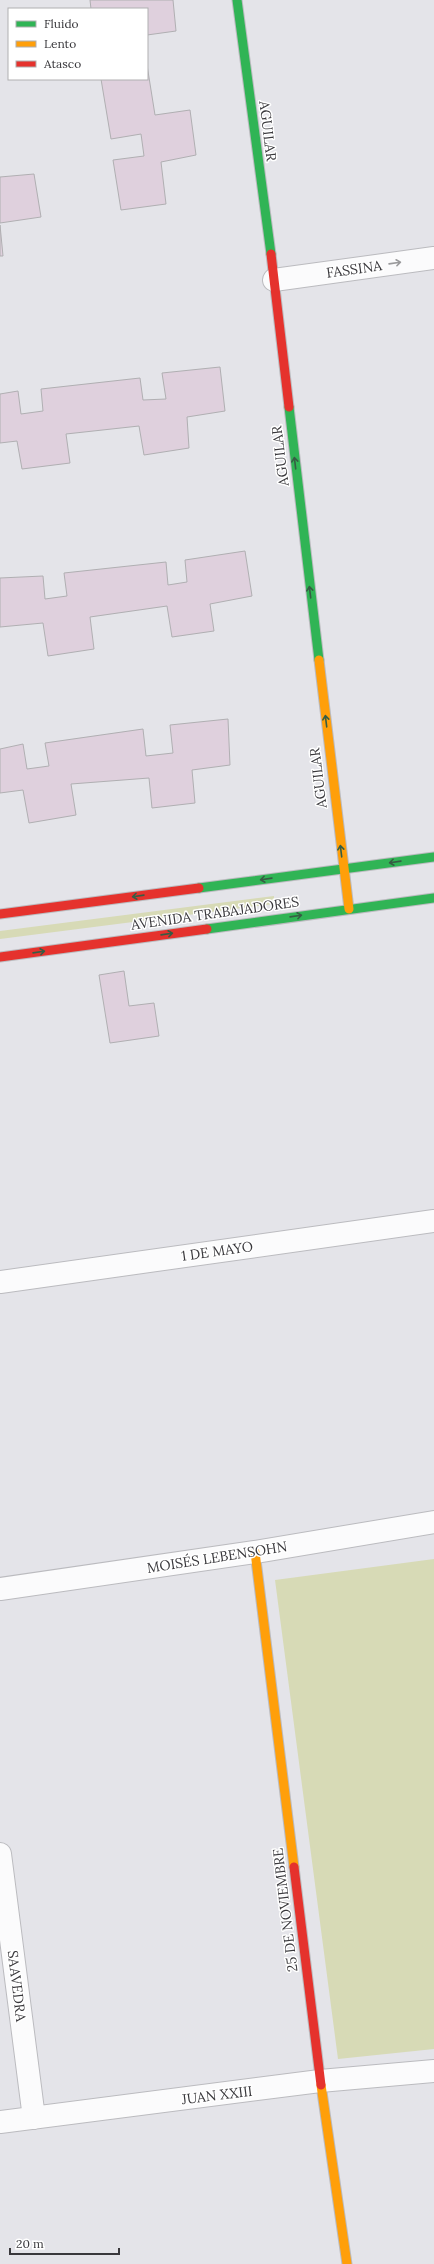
<svg xmlns="http://www.w3.org/2000/svg" width="434" height="2264" viewBox="0 0 434 2264" font-family="Lora,serif">
	<style>
		.green { fill: #d7dab6 }
		.building { fill: #dfd0dd; stroke: #b0afb2 }
		.lines { fill: none; stroke-linecap: round; stroke-linejoin: round }
		.street-casing { stroke: #bbbbbf; stroke-width: 24 }
		.fast-casing { stroke: #bbbbbf; stroke-width: 11 }
		.slow-casing { stroke: #bbbbbf; stroke-width: 11 }
		.jam-casing { stroke: #bbbbbf; stroke-width: 11 }
		.street { stroke: #fbfbfc; stroke-width: 22 }
		.fast { stroke: #30b455; stroke-width: 9 }
		.slow { stroke: #ff9f0a; stroke-width: 9 }
		.jam { stroke: #e5322d; stroke-width: 9 }
		.oneway { stroke: #9a9a9c }
		.oneway2 { stroke: #365d44 }
		.labels { text-anchor: middle; stroke-width: 3; stroke-linejoin: round; paint-order: stroke }
		.street-label { font-size: 14px; fill: #39383c; stroke: #fff }
	</style>
	<rect width="100%" height="100%" fill="#e4e4e9"/>
	<!-- green -->
	<path class="green" d="M274,896V904L0,939V931Z
		M434,1559V2049L338,2059L275,1580Z"/>
	<!-- building -->
	<path class="building" d="M90,0H173L176,31L147,35V9H91Z
		M147,65L155,115L190,110L196,155L161,162L166,204L121,210L113,160L144,156L141,134L111,139L101,79H147Z
		M34,174L41,217L0,223V177Z
		M0,225L3,256H0Z
		M220,367L225,411L187,417L189,448L144,455L139,426L66,434L70,463L22,469L17,441L0,443V394L18,391L21,414L43,411L41,389L140,378L143,400L166,399L162,373Z
		M245,551L252,596L210,604L214,631L172,637L167,606L90,617L94,649L48,656L43,623L0,627V578L43,576L45,599L67,596L64,573L166,562L168,585L187,582L185,560Z
		M228,719L230,765L192,770L195,803L152,808L149,778L71,784L76,815L29,823L23,790L0,793V749L23,744L27,769L49,766L45,743L143,729L146,756L173,753L170,725Z
		M124,971L129,1006L154,1003L159,1036L110,1043L99,975Z"/>
	<g class="lines">
		<!-- street casing -->
		<g class="street-casing">
			<path id="street" d="M274,280L434,258
				M0,1282L434,1221
				M0,1589L255,1552L434,1522
				M0,1854L34,2118
				M0,2122L320,2081L434,2071"/>
		</g>
		<!-- fast casing -->
		<g class="fast-casing">
			<path id="fast" d="M237,0L271,254
				M289,407L319,660
				M199,888L434,857
				M207,929L434,898"/>
		</g>
		<!-- slow casing -->
		<g class="slow-casing">
			<path id="slow" d="M319,660L349,909
				M255,1552L294,1867
				M321,2085L347,2264"/>
		</g>
		<!-- jam casing -->
		<g class="jam-casing">
			<path id="jam" d="M271,254L289,407
				M0,914L199,888
				M0,957L207,929
				M294,1867L321,2085"/>
		</g>
		<!-- street -->
		<use href="#street" class="street"/>
		<!-- fast -->
		<use href="#fast" class="fast"/>
		<!-- slow -->
		<use href="#slow" class="slow"/>
		<!-- jam -->
		<use href="#jam" class="jam"/>
	</g>
	<!-- one-way arrows -->
	<defs><path id="oneway-shaft" d="M-6 0H5M1.5-3L5.5 0L1.5 3" fill="none" stroke-width="1.6" stroke-linecap="round" stroke-linejoin="round"/></defs>
	<use class="oneway" href="#oneway-shaft" transform="translate(395 263) rotate(-8)"/>
	<g class="oneway2">
		<use href="#oneway-shaft" transform="translate(295 463) rotate(-97)"/>
		<use href="#oneway-shaft" transform="translate(310 592) rotate(-97)"/>
		<use href="#oneway-shaft" transform="translate(326 721) rotate(-97)"/>
		<use href="#oneway-shaft" transform="translate(341 851) rotate(-97)"/>
		<use href="#oneway-shaft" transform="translate(395 862) rotate(172)"/>
		<use href="#oneway-shaft" transform="translate(266 879) rotate(172)"/>
		<use href="#oneway-shaft" transform="translate(138 896) rotate(172)"/>
		<use href="#oneway-shaft" transform="translate(296 916) rotate(-8)"/>
		<use href="#oneway-shaft" transform="translate(167 934) rotate(-8)"/>
		<use href="#oneway-shaft" transform="translate(39 952) rotate(-8)"/>
	</g>
	<g class="labels">
		<!-- street labels -->
		<g class="street-label">
			<text transform="translate(268 131) rotate(83)" y="5">AGUILAR</text>
			<text transform="translate(354 269) rotate(-8)" y="5">FASSINA</text>
			<text transform="translate(280 456) rotate(-97)" y="5">AGUILAR</text>
			<text transform="translate(318 778) rotate(-97)" y="5">AGUILAR</text>
			<text transform="translate(215 913) rotate(-8)" y="5">AVENIDA TRABAJADORES</text>
			<text transform="translate(217 1251) rotate(-8)" y="5">1 DE MAYO</text>
			<text transform="translate(217 1557) rotate(-9)" y="5">MOISÉS LEBENSOHN</text>
			<text transform="translate(285 1910) rotate(-97)" y="5">25 DE NOVIEMBRE</text>
			<text transform="translate(17 1986) rotate(83)" y="5">SAAVEDRA</text>
			<text transform="translate(217 2095) rotate(-7)" y="5">JUAN XXIII</text>
		</g>
	</g>
	<!-- legend -->
	<rect x="8" y="8" width="140" height="72" fill="#ffffff" stroke="#b0afb1"/>
	<rect x="16" y="21" width="20" height="6" fill="#30b455" stroke="#b0afb1"/>
	<text x="44" y="28" font-size="12" fill="#39383c">Fluido</text>
	<rect x="16" y="41" width="20" height="6" fill="#ff9f0a" stroke="#b0afb1"/>
	<text x="44" y="48" font-size="12" fill="#39383c">Lento</text>
	<rect x="16" y="61" width="20" height="6" fill="#e5322d" stroke="#b0afb1"/>
	<text x="44" y="68" font-size="12" fill="#39383c">Atasco</text>
	<!-- scale -->
	<path d="M10 2248v6h109v-6" fill="none" stroke="#39383c" stroke-width="2"/>
	<text x="16" y="2248" font-size="12" fill="#39383c" stroke="#ffffff" stroke-width="3" paint-order="stroke">20 m</text>
</svg>
